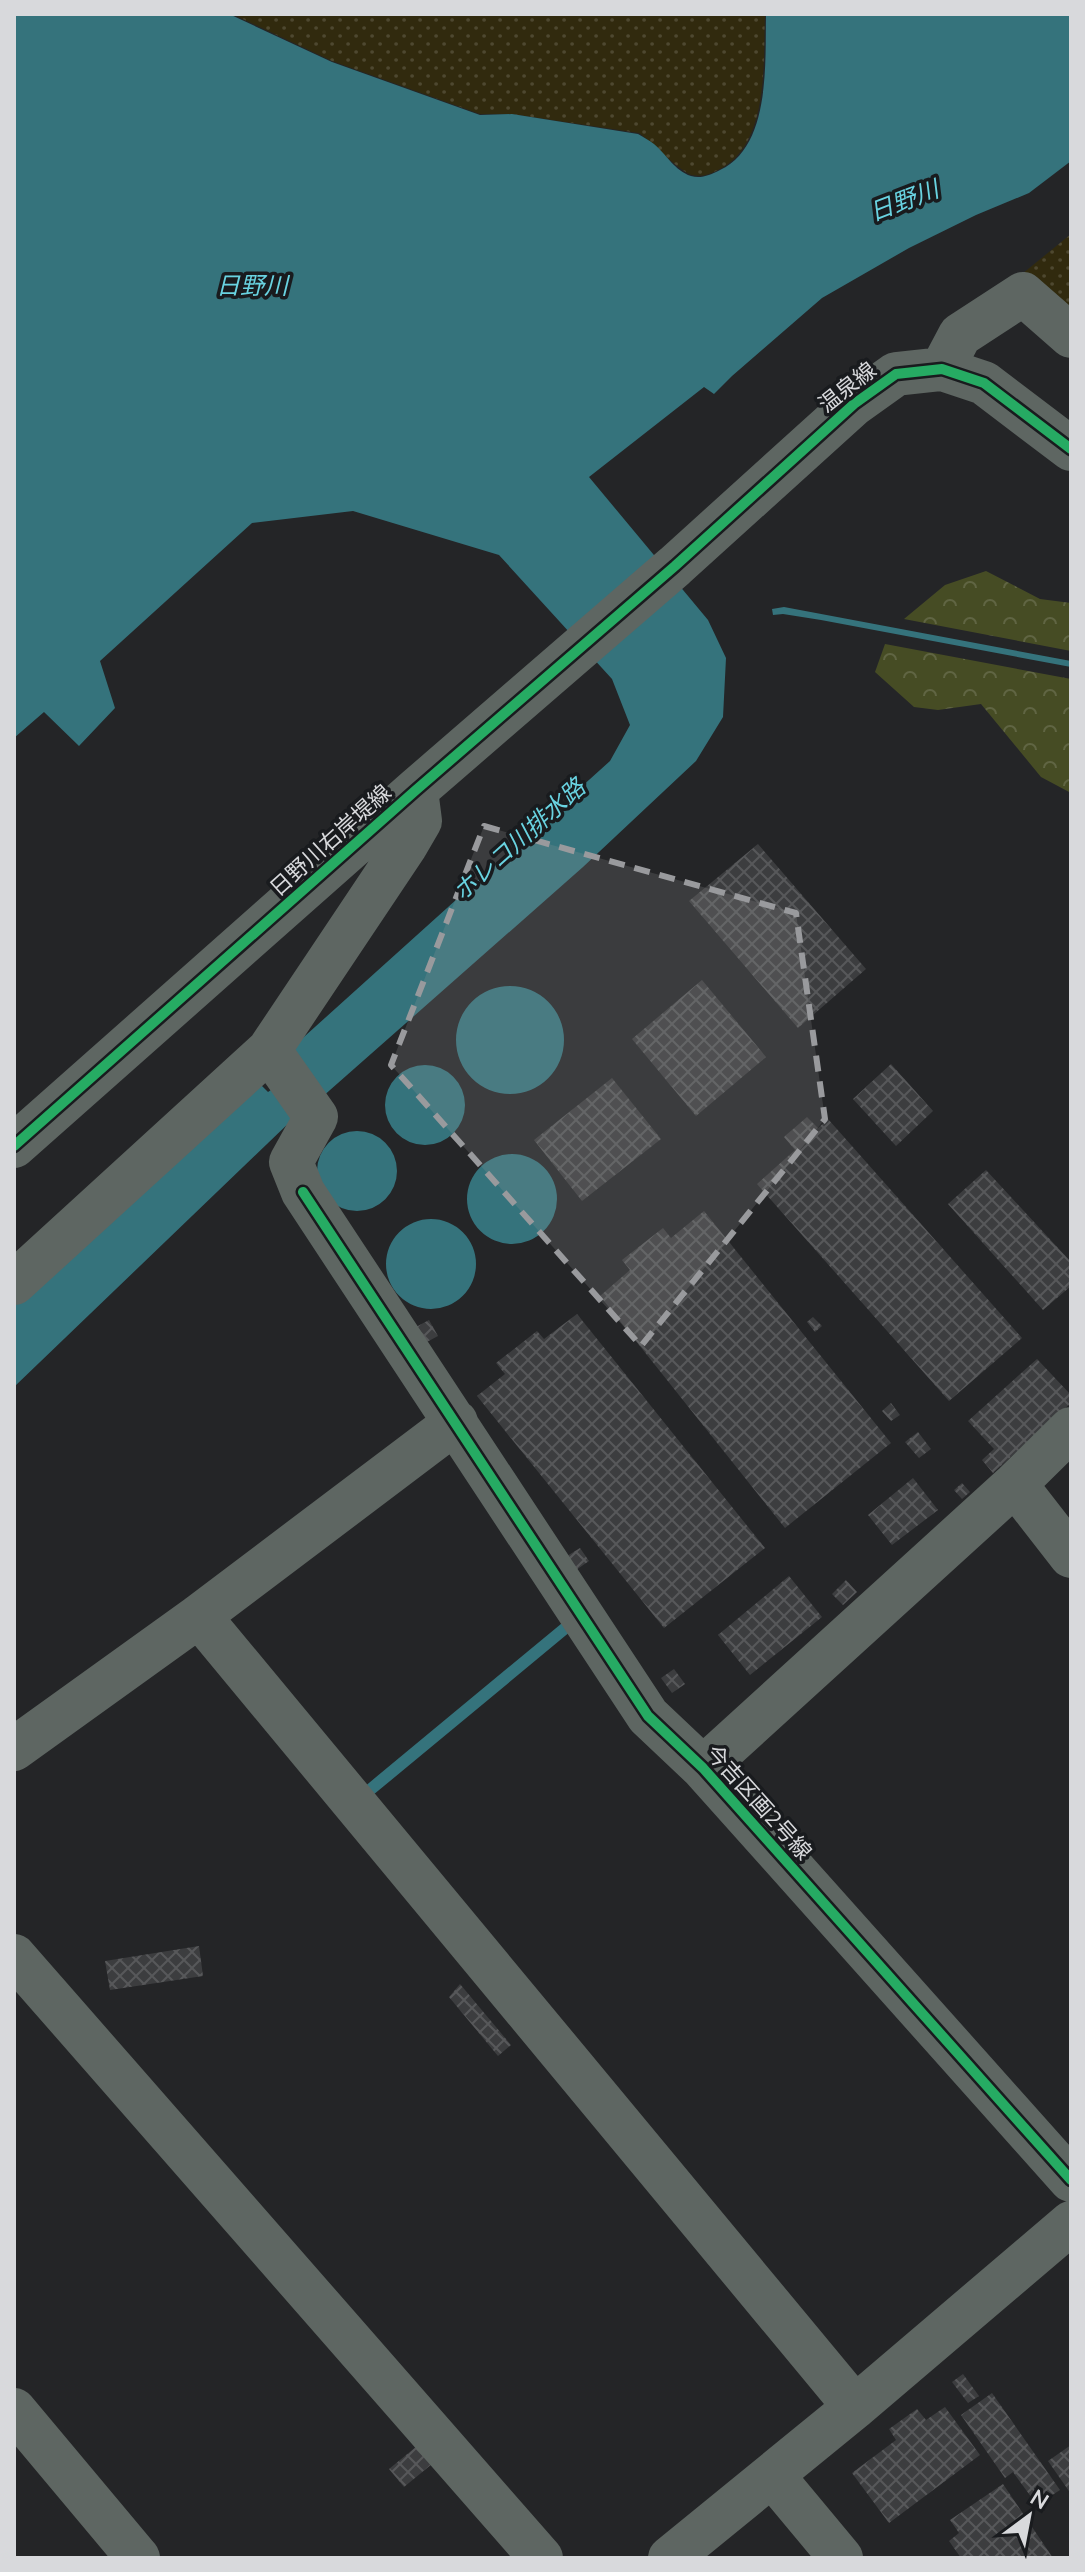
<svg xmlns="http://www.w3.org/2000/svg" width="1085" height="2572" viewBox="0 0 1085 2572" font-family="'Nunito Sans','Noto Sans JP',sans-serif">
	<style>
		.forest { fill: url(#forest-crowns) }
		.sand { fill: url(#sand-dots) }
		.water { fill: #35737c }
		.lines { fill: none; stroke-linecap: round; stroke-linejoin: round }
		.stream { stroke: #35737c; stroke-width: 12 }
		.building { fill: url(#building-cross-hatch) }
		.minor { stroke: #5e6662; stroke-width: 44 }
		.cycleway-casing { stroke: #191b1e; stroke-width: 15 }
		.cycleway { stroke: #26ab63; stroke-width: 10 }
		.marked { fill: #999a9d; fill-opacity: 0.2; stroke: #999a9d; stroke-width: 6; stroke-dasharray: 16 10; stroke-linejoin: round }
		.labels { text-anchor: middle; stroke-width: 7; stroke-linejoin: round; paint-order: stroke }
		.street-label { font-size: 22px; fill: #d8d9dc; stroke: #191b1e }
		.water-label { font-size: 24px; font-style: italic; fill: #69d3e1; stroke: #191b1e }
	</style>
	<defs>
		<pattern id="forest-crowns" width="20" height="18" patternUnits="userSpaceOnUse" patternTransform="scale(2)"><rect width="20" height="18" fill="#464c24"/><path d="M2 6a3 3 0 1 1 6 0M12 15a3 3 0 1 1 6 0" fill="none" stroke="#606543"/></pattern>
		<pattern id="sand-dots" width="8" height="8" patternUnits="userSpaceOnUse" patternTransform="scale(2)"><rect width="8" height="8" fill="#312a0e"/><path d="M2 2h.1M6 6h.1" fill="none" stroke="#4e4830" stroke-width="1.8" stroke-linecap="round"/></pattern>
		<pattern id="building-cross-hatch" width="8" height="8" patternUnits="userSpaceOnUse" patternTransform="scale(2)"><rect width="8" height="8" fill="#3c3d3f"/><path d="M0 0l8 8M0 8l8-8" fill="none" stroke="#57585a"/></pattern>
	</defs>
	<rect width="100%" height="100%" fill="#242527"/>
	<!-- forest -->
	<path class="forest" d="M986,571L1040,599L1071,603V651L904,619L945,585Z
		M885,644L1071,679V793L1041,777L981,704L938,710L914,707L875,672Z"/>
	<!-- sand -->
	<path class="sand" d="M232,14H765C763,63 770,148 716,171C708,175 701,177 692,175C680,172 653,143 639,133L512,114H480L332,61Z
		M1071,234V314L1022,274Z"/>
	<!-- water -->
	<path class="water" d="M14,14H229L332,62L480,115L512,114L638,134C643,137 649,140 654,144C666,154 675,171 691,176C701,179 710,175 720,170C771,146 765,62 766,14H1071V161L1029,193L976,215L909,248L822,298L732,376L714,394L704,387L589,477L708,620L726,658L723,717L696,761L583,867L321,1098L285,1054L610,761L630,725L612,679L499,555L353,511L252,523L100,661L115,708L79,746L44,712L14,738Z
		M784,607L1071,661V667L821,620L783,614L773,615L772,609Z
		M456 1040a54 54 0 1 1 108 0a54 54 0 1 1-108 0Z
		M385 1105a40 40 0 1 1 80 0a40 40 0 1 1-80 0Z
		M260,1084L268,1092L271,1090L293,1119L14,1387V1305L160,1163Z
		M317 1171a40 40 0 1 1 80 0a40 40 0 1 1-80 0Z
		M467 1199a45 45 0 1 1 90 0a45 45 0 1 1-90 0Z
		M386 1264a45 45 0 1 1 90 0a45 45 0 1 1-90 0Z"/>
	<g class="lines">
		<!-- stream -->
		<path class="stream" d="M371,1789L569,1625"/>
	</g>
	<!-- building -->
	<path class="building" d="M758,844L866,969L798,1028L689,901Z
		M702,980L766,1057L696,1116L632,1039Z
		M891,1064L933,1111L896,1146L853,1099Z
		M612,1078L661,1139L582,1201L534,1140Z
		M807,1117L818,1128L828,1119L1022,1338L949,1401L757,1184L795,1150L784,1137Z
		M986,1170L1071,1262V1286L1043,1310L948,1204Z
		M704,1211L891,1443L785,1528L600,1296L630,1270L622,1260L663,1228L671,1238Z
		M577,1314L765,1548L664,1628L477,1396L505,1374L496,1363L537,1331L544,1339Z
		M813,1317L822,1326L815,1332L807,1322Z
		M429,1320L438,1336L425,1343L416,1327Z
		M1037,1359L1071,1395V1403L993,1473L982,1460L994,1449L968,1421Z
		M891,1403L900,1415L891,1421L882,1411Z
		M918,1432L931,1449L919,1458L905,1442Z
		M913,1478L938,1510L892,1545L868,1515Z
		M962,1483L970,1492L962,1499L954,1490Z
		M580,1548L589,1561L576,1570L567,1556Z
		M789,1576L822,1617L750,1675L718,1635Z
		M846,1580L857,1592L843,1605L832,1594Z
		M674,1669L685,1684L672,1693L661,1678Z
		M199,1946L203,1976L110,1990L105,1961Z
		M460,1984L511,2045L498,2056L449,1997Z
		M963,2374L979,2396L968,2403L952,2382Z
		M992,2393L1060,2490L1037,2505L1013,2472L1005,2478L961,2415Z
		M945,2407L980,2455L889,2523L852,2473L896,2440L889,2429L917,2409L926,2420Z
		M1071,2445V2494L1048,2461Z
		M417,2446L432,2464L404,2487L389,2469Z
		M1003,2484L1053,2558H961L949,2541L959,2533L950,2520Z"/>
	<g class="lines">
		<!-- minor -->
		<path class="minor" d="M942,369L960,335L1023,294L1071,336
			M416,790L420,821L406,845L269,1050L316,1117L291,1162L303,1192L648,1716L703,1768L1071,2180
			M14,1146L416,790L675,566L854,404L896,374L942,369L984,383L1071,449
			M14,1283L269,1050
			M1015,1484L1071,1556
			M199,1616L855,2407
			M14,1749L199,1616L456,1422
			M703,1768L1015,1484L1071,1429
			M14,1956L541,2558
			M14,2410L138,2558
			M772,2475L841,2558
			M670,2558L855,2407L1071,2223"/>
		<!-- cycleway casing -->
		<g class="cycleway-casing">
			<path id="cycleway" d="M14,1146L416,790L675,566L854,404L896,374L942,369L984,383L1071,449
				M303,1192L648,1716L703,1768L1071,2180"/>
		</g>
		<!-- cycleway -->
		<use href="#cycleway" class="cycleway"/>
	</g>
	<!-- marked area -->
	<path class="marked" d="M484,826L796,913L825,1119L641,1346L391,1065Z"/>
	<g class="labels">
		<!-- street labels -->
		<g class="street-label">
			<text transform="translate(847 387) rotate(-38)" y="8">温泉線</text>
			<text transform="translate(330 840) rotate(-42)" y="8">日野川右岸堤線</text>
			<text transform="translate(759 1802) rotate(48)" y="8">今吉区画2号線</text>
		</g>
		<!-- water labels -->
		<g class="water-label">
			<text transform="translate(904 201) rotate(-21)" y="8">日野川</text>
			<text x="252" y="294">日野川</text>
			<text transform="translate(519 840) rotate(-42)" y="8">ホレコ川排水路</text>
		</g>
	</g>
	<!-- border -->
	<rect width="1085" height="2572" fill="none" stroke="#d8d9dc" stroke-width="32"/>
	<!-- north arrow -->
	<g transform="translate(1029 2516) rotate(32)" stroke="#191b1e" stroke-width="6" paint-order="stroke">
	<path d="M0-6L14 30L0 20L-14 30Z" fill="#d8d9dc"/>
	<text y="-12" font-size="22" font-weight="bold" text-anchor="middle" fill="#d8d9dc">N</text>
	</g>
</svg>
